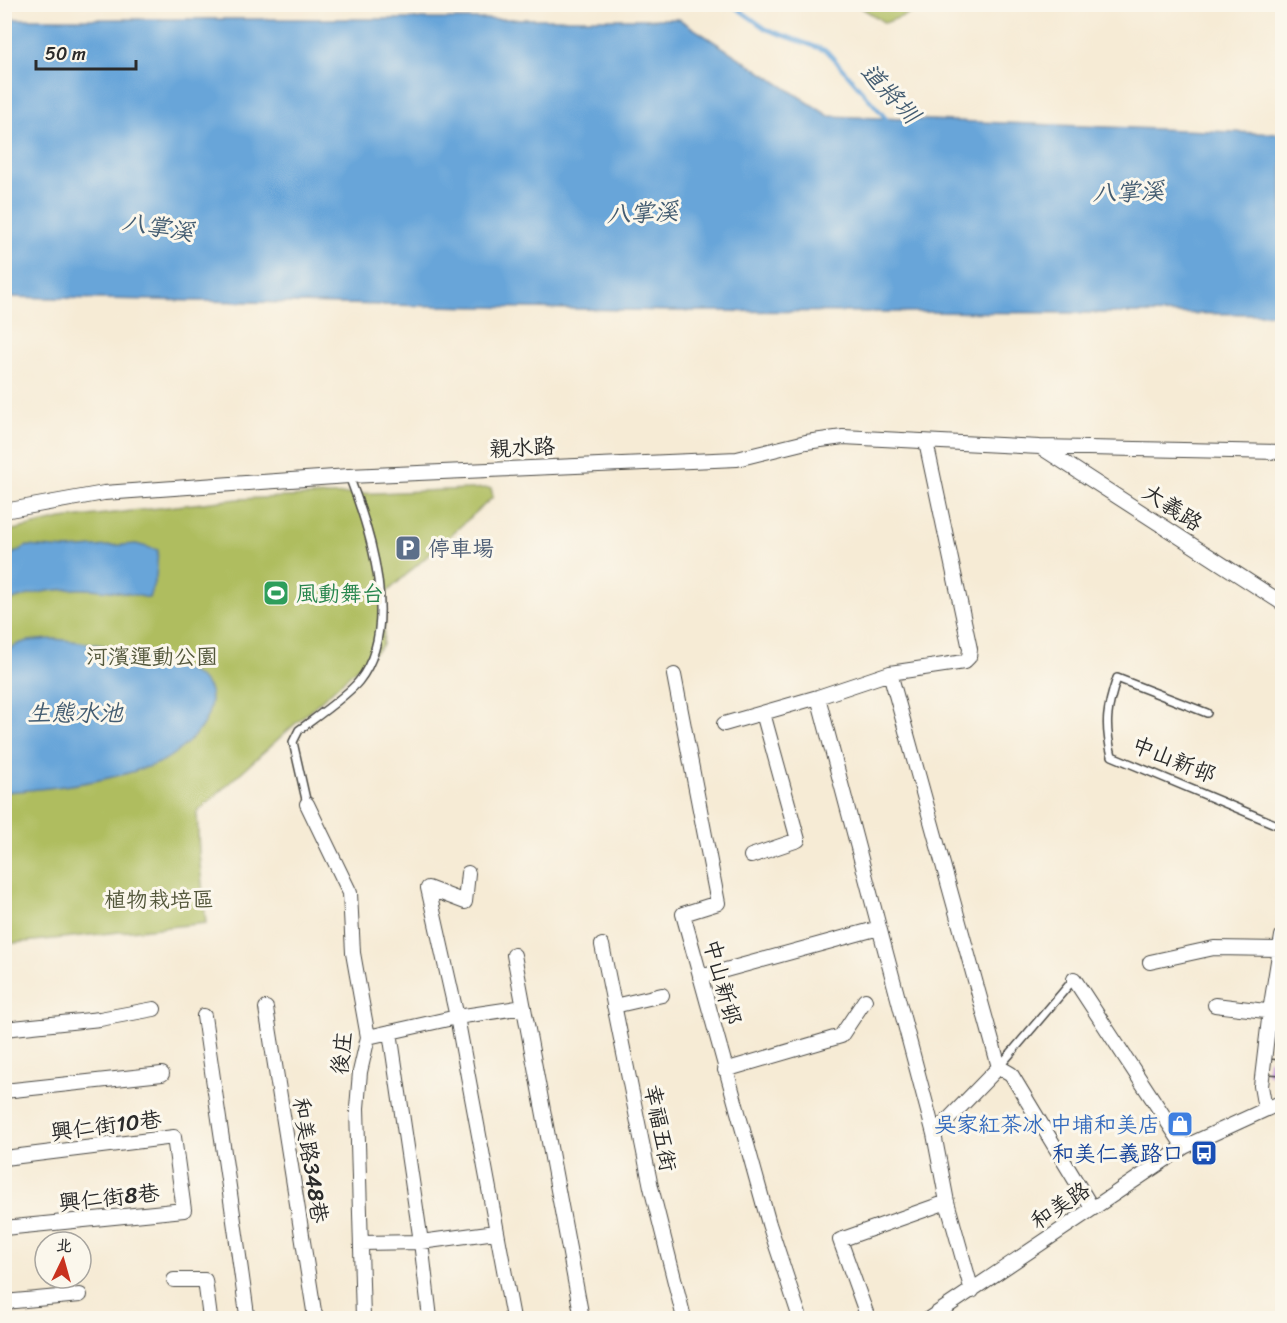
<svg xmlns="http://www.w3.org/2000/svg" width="1287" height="1323" viewBox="0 0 1287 1323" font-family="Sriracha,'LXGW WenKai TC',sans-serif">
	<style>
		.green { fill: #afbd5f; stroke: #6d7445; stroke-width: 1.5 }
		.water { fill: #67a5d9; stroke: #496882; stroke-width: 1.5 }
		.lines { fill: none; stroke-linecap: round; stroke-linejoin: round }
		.stream { stroke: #67a5d9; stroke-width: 4 }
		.building { fill: #c799de }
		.lane-casing { stroke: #494844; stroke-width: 10 }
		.street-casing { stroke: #494844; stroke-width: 16 }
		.lane { stroke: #fff; stroke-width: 7 }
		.street { stroke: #fff; stroke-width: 14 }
		.labels { text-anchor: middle; stroke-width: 6; stroke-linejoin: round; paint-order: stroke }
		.street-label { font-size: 22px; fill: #2b2b2b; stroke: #fbf7ec }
		.service-label { font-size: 22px; fill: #4e5e75; stroke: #fbf7ec; text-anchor: start }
		.leisure-label { font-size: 22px; fill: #27864d; stroke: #fbf7ec; text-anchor: start }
		.park-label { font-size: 22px; fill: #53573b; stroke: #fbf7ec }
		.shop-label { font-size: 22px; fill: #366cbe; stroke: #fbf7ec; text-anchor: end }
		.transit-label { font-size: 22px; fill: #164399; stroke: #fbf7ec; text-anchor: end }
		.water-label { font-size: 24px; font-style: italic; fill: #435c71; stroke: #fbf7ec }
	</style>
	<rect width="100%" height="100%" fill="#fbf7ec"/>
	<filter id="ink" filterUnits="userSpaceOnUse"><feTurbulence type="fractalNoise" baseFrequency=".0167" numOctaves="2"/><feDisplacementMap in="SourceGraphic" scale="12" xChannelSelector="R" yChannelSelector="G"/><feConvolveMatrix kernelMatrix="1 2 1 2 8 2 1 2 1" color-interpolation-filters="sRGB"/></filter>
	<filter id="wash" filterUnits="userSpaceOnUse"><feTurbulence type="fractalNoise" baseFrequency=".008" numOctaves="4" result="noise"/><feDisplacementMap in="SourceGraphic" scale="24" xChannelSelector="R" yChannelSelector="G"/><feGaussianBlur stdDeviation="1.35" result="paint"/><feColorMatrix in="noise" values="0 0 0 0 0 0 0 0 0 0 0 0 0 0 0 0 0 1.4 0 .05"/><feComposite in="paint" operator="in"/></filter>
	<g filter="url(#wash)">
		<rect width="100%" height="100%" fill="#f6ebd5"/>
		<!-- green -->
		<path class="green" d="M857,5H932L885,23Z
			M491,488L493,497L386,593L383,645L197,812L199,854L206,923L5,944L4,532L61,519L238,499Z"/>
		<!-- water -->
		<path class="water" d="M5,19H679L829,116L1282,134V314L674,311L5,297Z
			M136,544L158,550L156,577L149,598C100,587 52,583 5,603V558L27,546L67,549Z
			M55,639C92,643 182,655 206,684C213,692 211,705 208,714C201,734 179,752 161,762C153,766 143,768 135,771C93,784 48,789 5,792V654C16,639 37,640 55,639Z"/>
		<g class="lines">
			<!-- stream -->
			<path class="stream" d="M731,4L766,29L827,51L889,122"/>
		</g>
		<g id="blocks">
			<!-- building -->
			<path class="building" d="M1268,1059L1282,1060V1075L1267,1074Z"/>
		</g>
	</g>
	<g filter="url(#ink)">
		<use href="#blocks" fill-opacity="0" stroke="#494844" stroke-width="1.5"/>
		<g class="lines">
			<!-- lane casing -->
			<g class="lane-casing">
				<path id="lane" d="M1207,713L1117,678C1107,708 1104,724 1112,756L1282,827
					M307,804L293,742L299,730C315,718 348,695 359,681C401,627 371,533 349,476
					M999,1067L1074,979"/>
			</g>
			<!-- street casing -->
			<g class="street-casing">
				<path id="street" d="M1042,448L1282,603
					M4,511L104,493L188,487L349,476L737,459L806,442L843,437L1040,447L1282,452
					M890,673L999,1067L1011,1074L1092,1208
					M674,675L718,903L683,914L769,1224L800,1318
					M818,697L934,1134L947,1202L972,1291
					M724,724L818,697L890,673L964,662L969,657L970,649L926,442
					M307,804L350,893L353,953L368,1037L360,1072L357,1108L363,1318
					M751,856L798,840L763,713
					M468,873L465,902L428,888L457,1017L513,1318
					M602,945L651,1187L684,1318
					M514,955L582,1318
					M1150,962L1214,948L1279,949
					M700,977L879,928
					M1074,979L1184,1147
					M1215,1005L1282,1013
					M614,1006L662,995
					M266,1008L314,1311L317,1318
					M204,1016C218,1115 234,1215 247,1315L249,1318
					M4,1029L100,1019L154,1009
					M390,1032L421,1242L430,1318
					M368,1037L457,1017L524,1007
					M725,1070L841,1036L865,1000
					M4,1091L162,1074
					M1265,1109L1261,1086L1270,1011L1282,936
					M934,1134L999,1067
					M4,1158L174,1137L184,1210L4,1228
					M361,1243L421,1242L496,1232
					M174,1280H205L210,1318
					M4,1302L80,1295
					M868,1318L840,1240L947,1202
					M930,1318L1184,1147L1282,1102"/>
			</g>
			<!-- lane -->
			<use href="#lane" class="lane"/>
			<!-- street -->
			<use href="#street" class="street"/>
		</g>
	</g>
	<!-- icons -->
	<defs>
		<g id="parking-square" transform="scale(1.35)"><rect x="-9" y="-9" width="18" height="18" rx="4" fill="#5c6f8a" stroke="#fbf7ec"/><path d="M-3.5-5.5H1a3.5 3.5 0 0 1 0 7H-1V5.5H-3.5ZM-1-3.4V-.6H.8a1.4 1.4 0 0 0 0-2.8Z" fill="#fff"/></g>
		<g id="stadium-square" transform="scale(1.35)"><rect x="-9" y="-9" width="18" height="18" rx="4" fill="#2e9e5b" stroke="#fbf7ec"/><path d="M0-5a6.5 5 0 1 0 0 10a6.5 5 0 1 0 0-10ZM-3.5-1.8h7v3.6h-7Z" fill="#fff"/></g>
		<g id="shop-square" transform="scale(1.35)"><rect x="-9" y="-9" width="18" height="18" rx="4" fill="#3f7fe0" stroke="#fbf7ec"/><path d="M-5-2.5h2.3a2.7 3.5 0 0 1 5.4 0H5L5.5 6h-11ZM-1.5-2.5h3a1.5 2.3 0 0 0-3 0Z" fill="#fff"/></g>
		<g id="bus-square" transform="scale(1.35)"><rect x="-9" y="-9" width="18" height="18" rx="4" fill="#1a4fb4" stroke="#fbf7ec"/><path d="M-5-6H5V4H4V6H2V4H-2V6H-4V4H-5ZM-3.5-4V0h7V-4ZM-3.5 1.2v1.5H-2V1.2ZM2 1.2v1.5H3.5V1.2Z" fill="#fff"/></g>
	</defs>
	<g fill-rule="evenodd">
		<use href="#parking-square" x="408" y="548"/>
		<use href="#stadium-square" x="276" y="593"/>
		<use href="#shop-square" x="1180" y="1124"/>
		<use href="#bus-square" x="1204" y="1153"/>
	</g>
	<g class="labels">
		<!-- street labels -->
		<g class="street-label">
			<text transform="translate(522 447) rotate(-3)" y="8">親水路</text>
			<text transform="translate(1173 507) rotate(33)" y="8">大義路</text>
			<text transform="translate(1174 759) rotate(22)" y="8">中山新邨</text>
			<text transform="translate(723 982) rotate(75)" y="8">中山新邨</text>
			<text transform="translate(341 1053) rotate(-83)" y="8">後庄</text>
			<text transform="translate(106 1125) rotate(-7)" y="8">興仁街10巷</text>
			<text transform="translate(661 1128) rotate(79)" y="8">幸福五街</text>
			<text transform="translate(311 1160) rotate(81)" y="8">和美路348巷</text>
			<text transform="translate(109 1197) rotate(-6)" y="8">興仁街8巷</text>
			<text transform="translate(1060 1205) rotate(-34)" y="8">和美路</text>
		</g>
		<!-- service labels -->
		<g class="service-label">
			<text x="428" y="556">停車場</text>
		</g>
		<!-- leisure labels -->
		<g class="leisure-label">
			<text x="296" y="601">風動舞台</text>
		</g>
		<!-- park labels -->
		<g class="park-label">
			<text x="152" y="664">河濱運動公園</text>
			<text x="159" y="907">植物栽培區</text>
		</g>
		<!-- shop labels -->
		<g class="shop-label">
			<text x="1160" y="1132">吳家紅茶冰 中埔和美店</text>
		</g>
		<!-- transit labels -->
		<g class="transit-label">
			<text x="1184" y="1161">和美仁義路口</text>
		</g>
		<!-- water labels -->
		<g class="water-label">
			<text transform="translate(890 93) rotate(46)" y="8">道將圳</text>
			<text transform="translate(1128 192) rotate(-2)" y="8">八掌溪</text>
			<text transform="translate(642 213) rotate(-3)" y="8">八掌溪</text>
			<text transform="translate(158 227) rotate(9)" y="8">八掌溪</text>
			<text x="75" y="721">生態水池</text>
		</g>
	</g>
	<!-- margin -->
	<rect width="1287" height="1323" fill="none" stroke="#fbf7ec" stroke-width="24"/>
	<!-- north arrow -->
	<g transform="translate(63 1260) rotate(5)"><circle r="28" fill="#fbf7ec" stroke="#a8a59f" stroke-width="1.5"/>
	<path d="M0-4.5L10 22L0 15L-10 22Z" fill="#c8321e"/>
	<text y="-9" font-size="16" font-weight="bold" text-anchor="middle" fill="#2b2b2b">北</text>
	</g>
	<!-- scale -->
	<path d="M36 60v9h100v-9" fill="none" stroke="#2b2b2b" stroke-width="3"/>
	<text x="45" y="60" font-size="18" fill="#2b2b2b" stroke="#fbf7ec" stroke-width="4.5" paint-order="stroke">50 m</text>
</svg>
